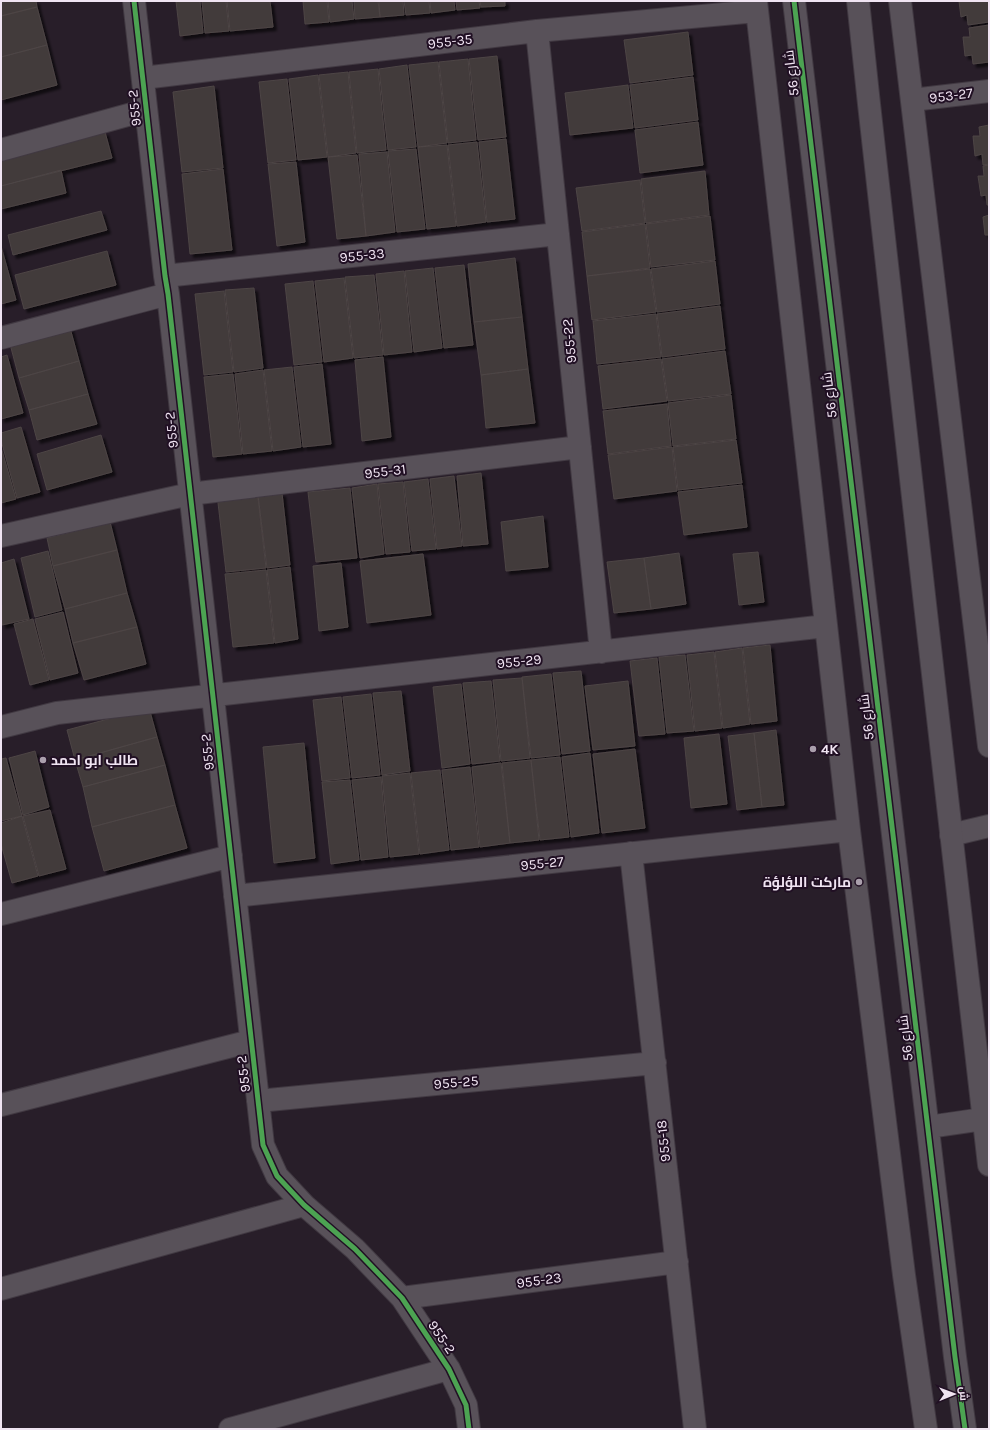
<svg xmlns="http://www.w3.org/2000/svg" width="990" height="1430" viewBox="0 0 990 1430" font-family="Karla,Cairo,sans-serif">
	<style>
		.building { fill: #423a3b; stroke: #4d4545; filter: url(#shadow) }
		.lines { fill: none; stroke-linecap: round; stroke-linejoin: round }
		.street-casing { stroke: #413942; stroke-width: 24 }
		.secondary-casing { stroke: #413942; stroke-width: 24 }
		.street { stroke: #585159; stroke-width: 22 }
		.secondary { stroke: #585159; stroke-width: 22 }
		.cycleway-casing { stroke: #211024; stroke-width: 8 }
		.cycleway { stroke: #4ca352; stroke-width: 5 }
		.poi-dot { fill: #aa9fac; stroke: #211024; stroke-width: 1.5 }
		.labels { text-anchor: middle; stroke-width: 4; stroke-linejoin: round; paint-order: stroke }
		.street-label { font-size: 14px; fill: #f0e4f2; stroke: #211024 }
		.poi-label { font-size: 14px; font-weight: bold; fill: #f0e4f2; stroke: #211024; text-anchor: start }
	</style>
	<defs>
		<filter id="shadow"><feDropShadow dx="3.5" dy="3.5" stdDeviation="1" flood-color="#0009"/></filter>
	</defs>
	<rect width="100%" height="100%" fill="#281e29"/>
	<!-- building -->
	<path class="building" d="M1,1H36L37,7L1,16Z
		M176,1H200L203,33L180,36Z
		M202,1H226L229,31L205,33Z
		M227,1H270L273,27L230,31Z
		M303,1H327L329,22L305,24Z
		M328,1H352L354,19L330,22Z
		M354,1H378L380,17L355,19Z
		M379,1H403L404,15L380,17Z
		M404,1H429L430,13L406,15Z
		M430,1H454L455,10L431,13Z
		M456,1H479L480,8L457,10Z
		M480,1H505V6L481,7Z
		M959,1H989V22L968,25L967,15L961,17Z
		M37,7L47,45L1,57V16Z
		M989,25V62L973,64L972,55L965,56L963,37H970L969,28Z
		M688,32L693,75L630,83L624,40Z
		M47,45L57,85L1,100V57Z
		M497,56L506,137L478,140L469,59Z
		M468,59L476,140L448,143L439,62Z
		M438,62L447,143L418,147L409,65Z
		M407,65L416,147L388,150L379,69Z
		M378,69L386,150L357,153L349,72Z
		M348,72L356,153L328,157L319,75Z
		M318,75L327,157L298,160L289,79Z
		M693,77L698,120L635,128L630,85Z
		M287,79L296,160L268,163L259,82Z
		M628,85L633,128L570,135L565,93Z
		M214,86L223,168L182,172L173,92Z
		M698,122L703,165L640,173L635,130Z
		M989,125V164L983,165L982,154L975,156L973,136H980L979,127Z
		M105,132L112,158L1,186V160Z
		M506,139L515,219L487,222L479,142Z
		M477,142L486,222L457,226L448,145Z
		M447,145L456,226L427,229L418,147Z
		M416,149L425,229L397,232L388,151Z
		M387,152L395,232L366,236L359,154Z
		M357,155L366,236L337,239L328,157Z
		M296,162L305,242L277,246L268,164Z
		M989,165V205H987L986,195L981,196L978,176H984L983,166Z
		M223,169L232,250L190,254L182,174Z
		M61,170L66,193L1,209V186Z
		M705,171L709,215L646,223L641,179Z
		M640,180L645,223L582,231L576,188Z
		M101,211L107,230L13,255L8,235Z
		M989,215V235H985L983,217Z
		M710,216L715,260L651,267L646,224Z
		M645,224L650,268L587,276L582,232Z
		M1,246L16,300L1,304Z
		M107,251L116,285L24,309L15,275Z
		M515,258L522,317L474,322L468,264Z
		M715,261L720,304L657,312L651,269Z
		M464,265L473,345L444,348L435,268Z
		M433,268L442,348L414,352L405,271Z
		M650,269L656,312L592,320L587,276Z
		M404,271L412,352L384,355L376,274Z
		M374,275L383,355L354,358L345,277Z
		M344,278L353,358L324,362L315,281Z
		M313,281L322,362L294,365L285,284Z
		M254,288L263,368L234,372L225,290Z
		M224,291L233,372L204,375L195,294Z
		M720,306L725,349L662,357L657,314Z
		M656,314L661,357L597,364L593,321Z
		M522,317L528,369L481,375L474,322Z
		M70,328L79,361L19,378L10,344Z
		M725,351L731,394L668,401L662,359Z
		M7,355L23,413L1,419V357Z
		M383,357L391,437L362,441L355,360Z
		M661,359L667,401L603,409L598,366Z
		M79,361L88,394L29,410L19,378Z
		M322,364L331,444L303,447L294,367Z
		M292,367L301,447L273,451L264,370Z
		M528,369L535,423L486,428L481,375Z
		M263,370L272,451L243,454L235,374Z
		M233,374L242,454L213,457L204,377Z
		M88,394L97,424L37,440L29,410Z
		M731,395L736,439L673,446L668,403Z
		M667,404L671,446L608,454L603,411Z
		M21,427L40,492L17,498L1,440V433Z
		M101,435L112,472L47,490L37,454Z
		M736,440L742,483L678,490L673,447Z
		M1,447L16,499L1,503Z
		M672,447L677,491L614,499L608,455Z
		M481,473L488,544L463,546L457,476Z
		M454,476L462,546L437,549L430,479Z
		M428,479L436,549L412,551L404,482Z
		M403,482L410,552L386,554L378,484Z
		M377,484L384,554L360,558L352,488Z
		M742,485L747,527L684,535L678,492Z
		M350,488L357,558L316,562L308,492Z
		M257,489L266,568L226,572L217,494Z
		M282,493L290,565L267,568L258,495Z
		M543,516L548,567L506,571L501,522Z
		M110,522L117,550L53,566L47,538Z
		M117,550L127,593L65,609L53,566Z
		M48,551L62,610L35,617L21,558Z
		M758,552L764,602L739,605L733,554Z
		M679,553L686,604L651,609L644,558Z
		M423,554L431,615L367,623L360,561Z
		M644,558L651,609L614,613L607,562Z
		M14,559L29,619L2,625L1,563Z
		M341,563L348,627L319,631L313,566Z
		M290,567L298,639L275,643L267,570Z
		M266,570L274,643L233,647L225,574Z
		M127,593L137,627L73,643L65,609Z
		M63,612L78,673L50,680L35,619Z
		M33,619L49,680L30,685L14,624Z
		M137,627L146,664L84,680L73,643Z
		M770,645L777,721L751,724L743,648Z
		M742,648L750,724L723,728L715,652Z
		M714,652L722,728L695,731L687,655Z
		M685,655L694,731L667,733L659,657Z
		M657,658L665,734L639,736L630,661Z
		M581,671L590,751L562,754L553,673Z
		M551,674L560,755L531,758L522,677Z
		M522,678L530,758L501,761L493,680Z
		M491,681L500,761L472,764L463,683Z
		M628,681L635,746L593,750L585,686Z
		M461,684L470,764L442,768L433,687Z
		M401,691L410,771L382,775L373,693Z
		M371,694L380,775L352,778L343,697Z
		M341,697L350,778L322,781L313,700Z
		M149,708L157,737L75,760L67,730Z
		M776,730L784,805L762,807L754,733Z
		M754,733L762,807L737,810L728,736Z
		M719,734L727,804L691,808L684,738Z
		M157,737L165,765L83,787L75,760Z
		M304,743L315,858L274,863L263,747Z
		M635,749L645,828L602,833L593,754Z
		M35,751L49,807L23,815L9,758Z
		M590,753L599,833L571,837L562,757Z
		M560,757L569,837L540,840L531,760Z
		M6,758L22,816L1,821V759Z
		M531,760L539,840L510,843L502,763Z
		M501,763L510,843L480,847L472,767Z
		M165,765L175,805L92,827L83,787Z
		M470,767L479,847L451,850L442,770Z
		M440,770L449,850L420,854L411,773Z
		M410,773L419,854L390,857L382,776Z
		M381,777L388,857L361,860L352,780Z
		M350,780L359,860L331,864L322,782Z
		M175,805L187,848L104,871L92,827Z
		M50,810L66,869L39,876L23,816Z
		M22,816L38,876L12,883L1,844V823Z"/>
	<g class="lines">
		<!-- street casing -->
		<g class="street-casing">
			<path id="street" d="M134,1L165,276L168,294L263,1145L277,1176L304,1205L355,1249L402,1298L449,1369L466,1405L469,1429
				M756,1L849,830L904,1275L926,1429
				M900,1L989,746
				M537,31L601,652
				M143,78L537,31L757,11
				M912,100L989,91
				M1,150L146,110
				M165,276L558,234
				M1,338L168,294
				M1,536L190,494L580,447
				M1,727L57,713L826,626
				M951,835L989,826
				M631,853L695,1429
				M235,896L849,830
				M1,914L231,856
				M258,1101L655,1063
				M1,1105L251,1041
				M1,1289L304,1205
				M402,1298L677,1262
				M230,1429L449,1369"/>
		</g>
		<!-- secondary casing -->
		<g class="secondary-casing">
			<path id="secondary" d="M794,1L955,1357L965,1429
				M858,1L869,104L925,604L989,1165
				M928,1127L983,1119"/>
		</g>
		<!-- street -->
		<use href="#street" class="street"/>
		<!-- secondary -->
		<use href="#secondary" class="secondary"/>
		<!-- cycleway casing -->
		<g class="cycleway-casing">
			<path id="cycleway" d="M134,1L165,276L168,294L263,1145L277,1176L304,1205L355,1249L402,1298L449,1369L466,1405L469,1429
				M794,1L955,1357L965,1429"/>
		</g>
		<!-- cycleway -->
		<use href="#cycleway" class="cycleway"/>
	</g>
	<!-- markers -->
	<g class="poi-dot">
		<circle cx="813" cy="749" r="4"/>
		<circle cx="43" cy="760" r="4"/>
		<circle cx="859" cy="882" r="4"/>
	</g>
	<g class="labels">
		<!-- street labels -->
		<g class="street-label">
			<text transform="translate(450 41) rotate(-7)" y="5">955-35</text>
			<text transform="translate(791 73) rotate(-97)" y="5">شارع 56</text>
			<text transform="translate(951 95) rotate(-7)" y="5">953-27</text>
			<text transform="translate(134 108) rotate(-96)" y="5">955-2</text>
			<text transform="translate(362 255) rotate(-6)" y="5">955-33</text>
			<text transform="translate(569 341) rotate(-96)" y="5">955-22</text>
			<text transform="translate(829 395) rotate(-97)" y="5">شارع 56</text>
			<text transform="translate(171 430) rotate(-96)" y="5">955-2</text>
			<text transform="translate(385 471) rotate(-7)" y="5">955-31</text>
			<text transform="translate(519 661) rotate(-6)" y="5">955-29</text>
			<text transform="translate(866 717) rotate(-97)" y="5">شارع 56</text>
			<text transform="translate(207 752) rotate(-96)" y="5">955-2</text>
			<text transform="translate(542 863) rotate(-6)" y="5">955-27</text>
			<text transform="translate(905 1038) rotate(-97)" y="5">شارع 56</text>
			<text transform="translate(243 1074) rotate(-97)" y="5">955-2</text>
			<text transform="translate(456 1082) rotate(-5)" y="5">955-25</text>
			<text transform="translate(663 1141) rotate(-96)" y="5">955-18</text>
			<text transform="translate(539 1280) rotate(-8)" y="5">955-23</text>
			<text transform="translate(442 1337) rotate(56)" y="5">955-2</text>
		</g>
		<!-- poi labels -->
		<g class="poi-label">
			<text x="821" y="754">4K</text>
			<text x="51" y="765">طالب ابو احمد</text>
			<text x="851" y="887" text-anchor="end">ماركت اللؤلؤة</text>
		</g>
	</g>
	<!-- border -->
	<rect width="990" height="1430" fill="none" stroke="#f0e4f2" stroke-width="4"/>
	<!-- north arrow -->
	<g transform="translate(954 1394) rotate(89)" stroke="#211024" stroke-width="3" paint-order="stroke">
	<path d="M0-3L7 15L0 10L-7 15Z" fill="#f0e4f2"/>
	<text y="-6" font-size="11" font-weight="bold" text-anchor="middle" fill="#f0e4f2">ش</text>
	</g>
</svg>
